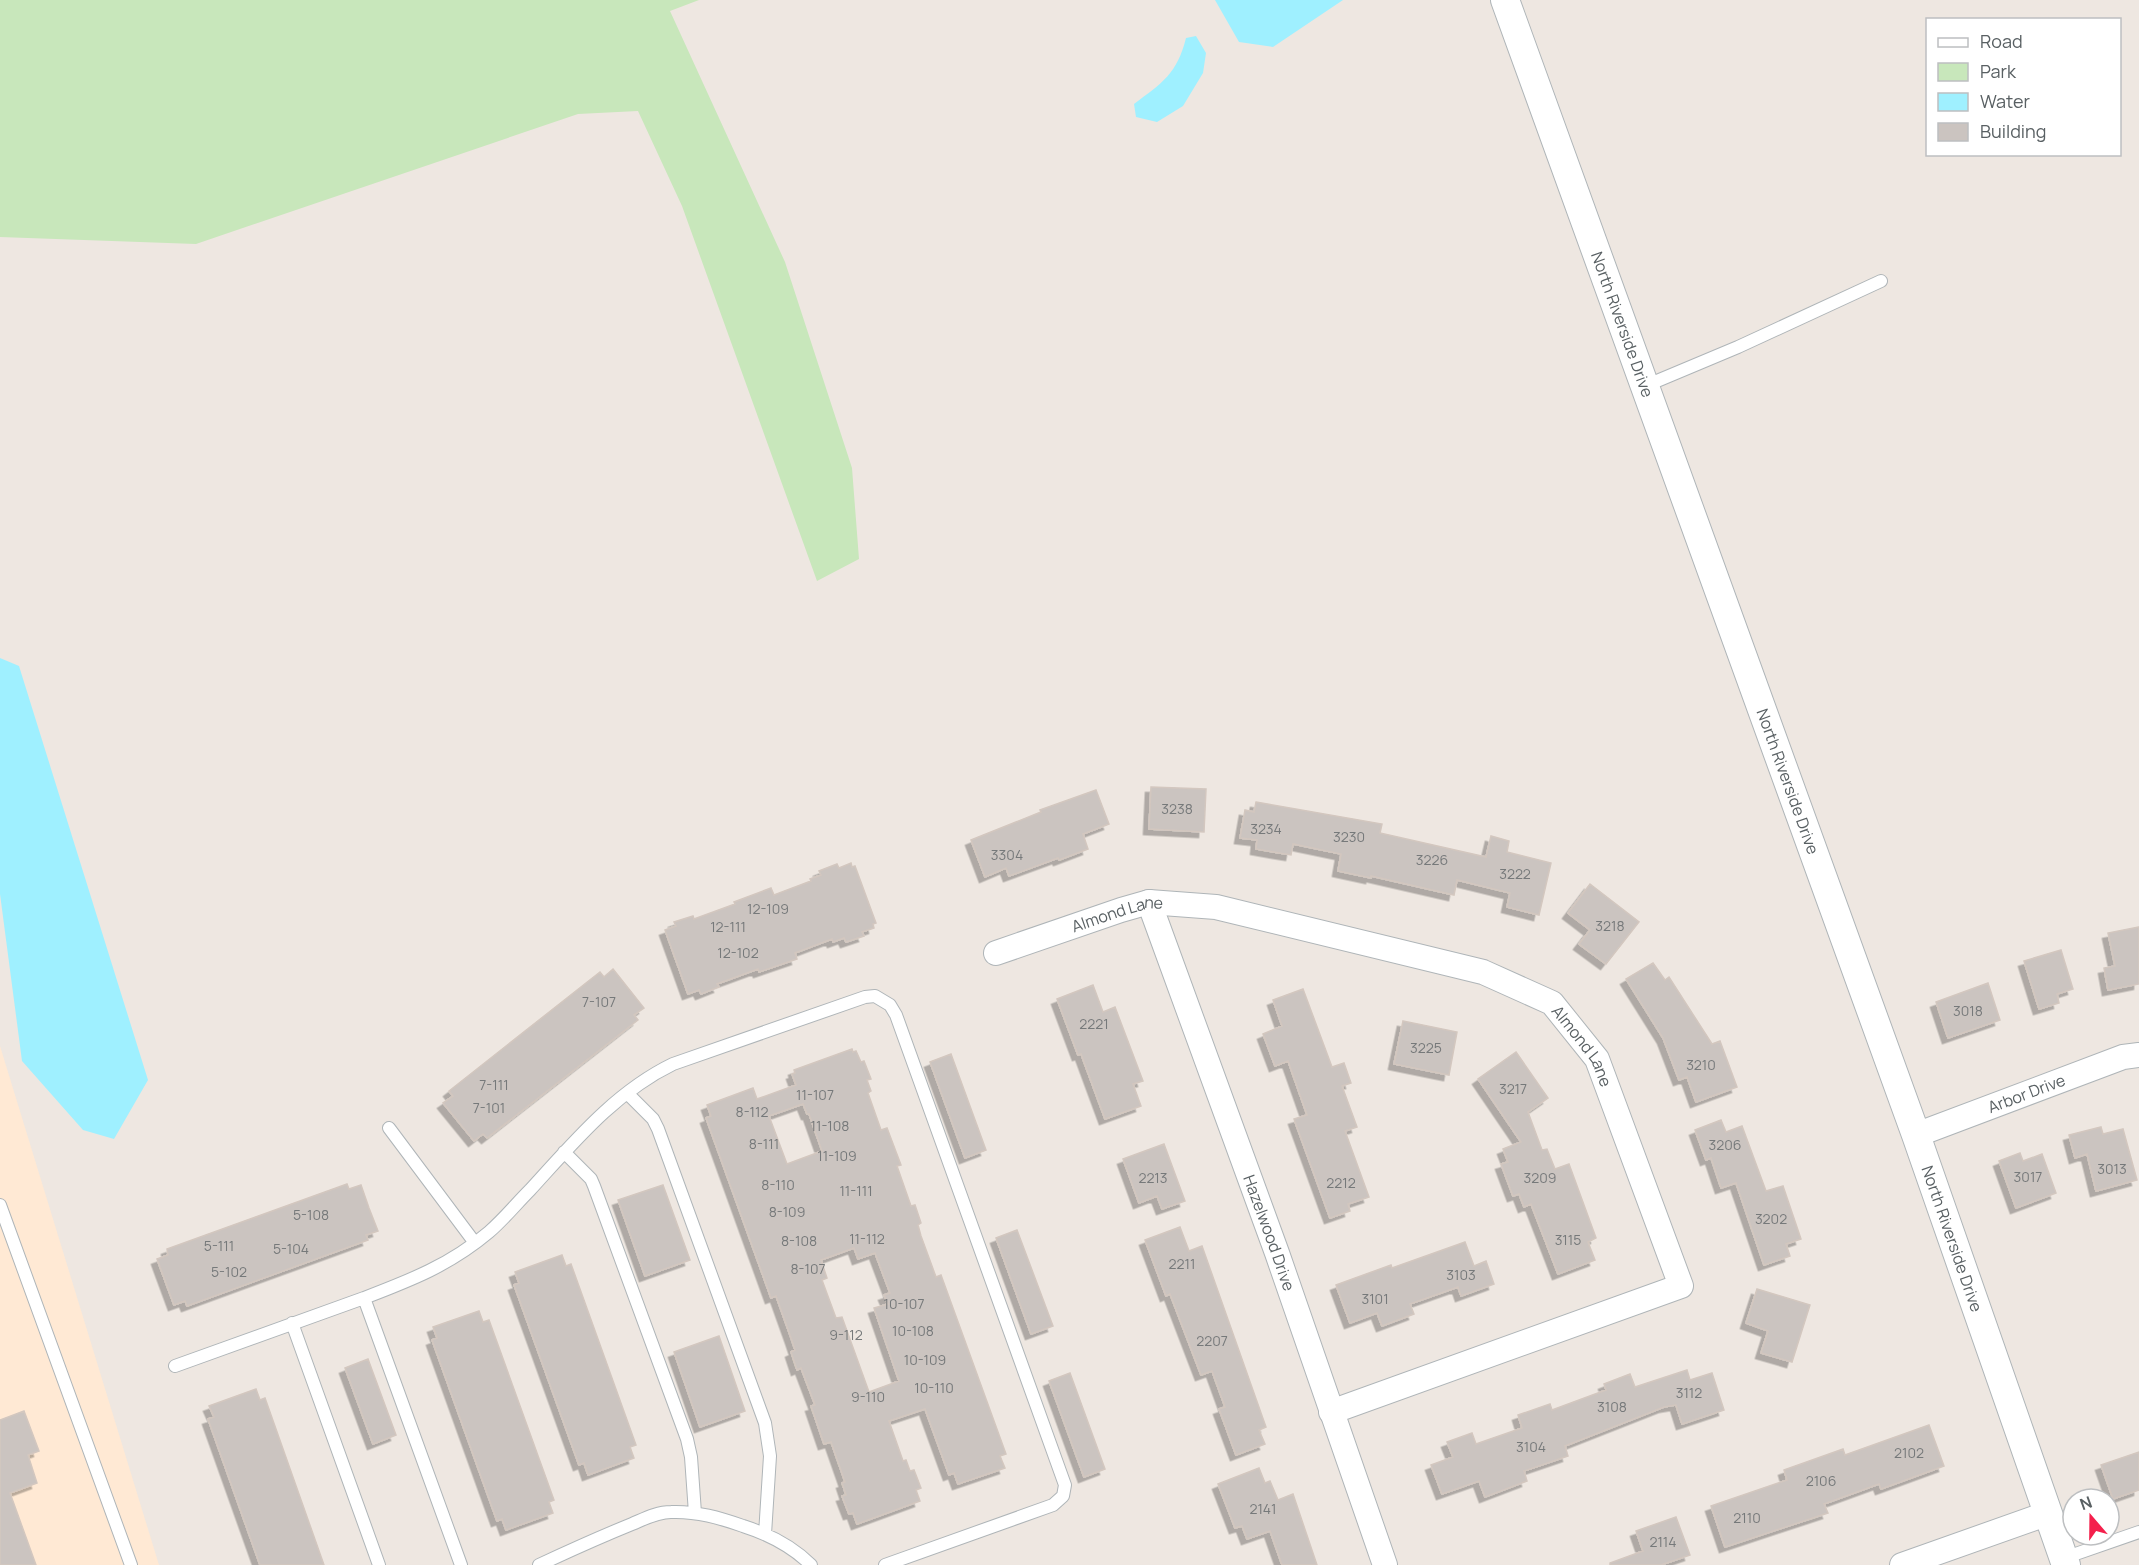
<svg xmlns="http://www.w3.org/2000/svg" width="2139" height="1565" viewBox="0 0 2139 1565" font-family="Manrope,sans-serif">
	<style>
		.commercial { fill: #ffe9d4 }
		.green { fill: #c8e7bb }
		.water { fill: #9ff0ff }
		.building { fill: #cbc4c0; stroke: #d3c7bf; stroke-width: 1.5; fill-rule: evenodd; filter: url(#shadow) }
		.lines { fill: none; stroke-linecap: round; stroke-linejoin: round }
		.service-casing { stroke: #afb5b8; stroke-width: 14 }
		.minor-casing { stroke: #afb5b8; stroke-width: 26 }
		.tertiary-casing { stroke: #afb5b8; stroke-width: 30 }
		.service { stroke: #fff; stroke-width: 12 }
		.minor { stroke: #fff; stroke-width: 24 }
		.tertiary { stroke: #fff; stroke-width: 28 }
		.labels { text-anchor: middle; stroke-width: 4.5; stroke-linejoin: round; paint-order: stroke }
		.number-label { font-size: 14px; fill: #76797a }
		.street-label { font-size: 16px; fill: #596063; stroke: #fff }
	</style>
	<defs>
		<filter id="shadow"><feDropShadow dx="-5.5" dy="5.5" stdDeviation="0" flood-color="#0004"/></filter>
	</defs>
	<rect width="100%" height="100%" fill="#eee7e1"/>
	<!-- commercial -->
	<path class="commercial" d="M0,1046L159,1565H0Z"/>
	<!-- green -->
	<path class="green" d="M0,0H699L670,11L785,262L852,468L859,559L817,581L682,206L638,111L578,114L196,244L0,237Z"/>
	<!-- water -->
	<path class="water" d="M1215,0H1343L1273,47L1239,42Z
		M1196,36L1206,53L1203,73L1183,106L1157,122L1136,117L1134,104C1162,83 1177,74 1186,38Z
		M0,658L19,666L148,1080L114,1139L83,1130L22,1061L0,894Z"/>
	<!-- building -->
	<path class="building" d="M1151,787L1206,789L1204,832L1149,829Z
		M1096,790L1109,824L1083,834L1088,849L1059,860L1058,858L1009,876L1006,868L985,877L971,840L1041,812L1040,810Z
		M1256,802L1382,824L1380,833L1486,857L1491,836L1509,841L1507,852L1551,863L1539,915L1507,907L1510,893L1457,880L1454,895L1371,876V878L1338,871L1341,854L1293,844L1291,855L1256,849L1257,840L1240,838L1245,810L1254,812Z
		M851,863L852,867L855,866L876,923L873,924L874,928L862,932L864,936L846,942L844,938L833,942L832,939L795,953L797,959L759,972L758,969L717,984L719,987L701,994L699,990L688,994L665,930L676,926L674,922L693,916L694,919L735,904L734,902L771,888L774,895L811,881L810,879L821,875L819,871L837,864L839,868Z
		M1590,884L1639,922L1606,964L1579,944L1590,930L1568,913Z
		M2139,927V984L2108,990L2104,968L2115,966L2108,933Z
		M2061,950L2073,989L2057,994L2059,1003L2039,1009L2024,961Z
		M1653,963L1665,980L1669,977L1712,1044L1720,1041L1737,1087L1696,1102L1687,1077L1679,1080L1663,1038L1626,979Z
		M613,969L644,1008L634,1015L638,1020L487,1138L483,1134L474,1141L443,1103L453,1096L449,1091L600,972L604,977Z
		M1988,983L2000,1020L1948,1038L1936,1002Z
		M1093,985L1103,1012L1115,1007L1143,1081L1133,1084L1141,1106L1105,1119L1081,1054L1078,1055L1057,999Z
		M1303,989L1332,1067L1344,1063L1351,1083L1342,1086L1357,1127L1345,1131L1369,1197L1348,1204L1350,1211L1330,1218L1294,1119L1307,1115L1288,1061L1275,1066L1263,1034L1282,1026L1273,1000Z
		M1403,1021L1457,1032L1449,1075L1394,1064Z
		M852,1049L853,1052L856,1051L861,1062L864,1061L871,1079L867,1080L871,1091L868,1093L881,1130L887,1128L901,1165L897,1166L911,1206L915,1205L921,1223L918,1225L921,1236L936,1277L941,1275L1006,1454L1000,1456L1005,1468L958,1484L954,1473L949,1475L925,1409L889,1421L903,1461L906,1460L910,1471L914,1470L921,1488L916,1490L920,1501L857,1524L853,1513L849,1514L842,1496L846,1495L842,1483L845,1482L831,1442L824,1444L811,1406L815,1405L801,1368L797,1370L791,1352L795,1350L791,1338L776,1296L771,1298L706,1118L711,1116L707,1105L753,1088L757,1099L796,1085L792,1074L795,1073L794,1070ZM803,1104L807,1114H809L822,1151L787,1164L769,1116ZM854,1248L858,1259L875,1253L890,1293L884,1295L888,1304L874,1308L899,1381L869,1392L842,1317L836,1318L822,1280L827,1278L821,1260Z
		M1516,1052L1548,1098L1528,1112L1542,1150L1547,1149L1555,1169L1569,1164L1596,1238L1588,1242L1595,1260L1558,1274L1531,1204L1524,1207L1519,1194L1513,1196L1501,1164L1508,1162L1503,1149L1521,1142L1478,1079Z
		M951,1054L986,1150L965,1158L930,1062Z
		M1721,1120L1726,1132L1742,1126L1766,1191L1783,1186L1801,1239L1786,1244L1790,1256L1764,1265L1736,1183L1721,1188L1711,1158L1706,1160L1695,1130Z
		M2101,1127L2103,1134L2123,1129L2137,1180L2096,1191L2087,1154L2075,1158L2069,1135Z
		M1164,1144L1185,1201L1162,1209L1157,1196L1139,1203L1123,1159Z
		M2020,1153L2023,1161L2042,1154L2056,1193L2016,1208L1999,1161Z
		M347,1184L349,1189L361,1185L369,1208L378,1231L366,1235L368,1240L187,1306L185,1301L174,1305L157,1259L168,1255L167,1249Z
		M663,1185L690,1260L645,1276L618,1200Z
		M1180,1227L1189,1251L1202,1246L1266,1427L1259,1430L1265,1444L1236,1455L1219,1409L1225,1407L1212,1371L1201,1375L1170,1294L1166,1296L1145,1240Z
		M1017,1230L1053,1326L1031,1334L996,1238Z
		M1465,1242L1474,1266L1486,1261L1494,1284L1461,1296L1458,1287L1410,1304L1414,1314L1382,1326L1377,1313L1350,1323L1336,1285L1391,1265L1392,1268Z
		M562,1255L566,1266L571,1264L636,1445L630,1447L634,1458L588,1475L584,1463L579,1465L514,1285L519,1283L515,1272Z
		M1757,1289L1810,1305L1792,1362L1761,1353L1768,1331L1746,1323Z
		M479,1311L483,1322L489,1320L554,1500L549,1502L553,1513L506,1530L502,1519L497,1521L432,1340L437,1338L433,1327Z
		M719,1336L745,1411L700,1427L674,1352Z
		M368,1359L396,1435L373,1444L345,1368Z
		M1687,1370L1690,1380L1712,1373L1724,1410L1682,1424L1676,1405L1664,1407L1565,1446L1568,1456L1524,1471L1527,1481L1485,1497L1479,1481L1442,1494L1431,1465L1453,1457L1447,1442L1472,1433L1476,1444L1522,1428L1518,1415L1550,1404L1552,1410L1606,1390L1604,1384L1630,1374L1635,1387Z
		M1070,1373L1105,1469L1084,1477L1049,1381Z
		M256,1389L260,1400L265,1398L324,1565H260L208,1419L214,1417L209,1406Z
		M24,1411L39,1451L28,1455L37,1483L10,1493L36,1565H0V1420Z
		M1929,1425L1944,1466L1881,1489L1879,1484L1824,1504L1828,1513L1725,1547L1711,1506L1787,1480L1784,1470L1843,1449L1845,1455Z
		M2139,1452V1490L2113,1499L2101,1465Z
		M1259,1468L1265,1483L1270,1481L1278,1500L1293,1494L1317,1565H1282L1270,1531L1247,1539L1242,1526L1235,1528L1218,1484Z
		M1676,1517L1690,1555L1661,1565H1610V1563L1643,1551L1636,1531Z"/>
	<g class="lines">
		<!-- service casing -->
		<g class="service-casing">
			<path id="service" d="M1645,386L1738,347L1881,281
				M627,1093L653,1119L658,1129L765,1423L770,1456L765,1534
				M389,1128L475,1243
				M564,1152L591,1179L594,1186L687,1439L691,1457L695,1513
				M0,1205L131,1565
				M292,1323L379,1565
				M175,1366L364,1298
				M2064,1558L2139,1532
				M461,1565L364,1298C411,1280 450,1265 489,1232C504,1219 516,1204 530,1190C573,1143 615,1092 673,1064L865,997L875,996L890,1005L896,1015L1065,1485L1063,1496L1053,1505L885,1565
				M539,1565C569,1551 600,1537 632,1524C644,1519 657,1512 671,1512C697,1511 720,1518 743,1526C768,1534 792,1546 811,1565"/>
		</g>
		<!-- minor casing -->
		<g class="minor-casing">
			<g id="minor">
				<path id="s1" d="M1149,902L1277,1253L1385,1565"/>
				<path id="s2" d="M996,953L1121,910L1149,902L1216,907L1483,972L1552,1003L1597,1059L1681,1286L1331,1412"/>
				<path id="s3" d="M1916,1135L2123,1057L2139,1055"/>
				<path d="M1902,1565L2049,1513"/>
			</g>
		</g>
		<!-- tertiary casing -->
		<g class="tertiary-casing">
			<g id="tertiary">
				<path id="s4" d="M1505,0L1916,1135L2066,1565"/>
			</g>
		</g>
		<!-- service -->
		<use href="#service" class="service"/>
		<!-- minor -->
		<use href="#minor" class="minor"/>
		<!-- tertiary -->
		<use href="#tertiary" class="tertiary"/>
	</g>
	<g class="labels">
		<!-- number labels -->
		<g class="number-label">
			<text x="1177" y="814">3238</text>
			<text x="1266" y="834">3234</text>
			<text x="1349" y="842">3230</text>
			<text x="1007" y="860">3304</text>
			<text x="1432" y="865">3226</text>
			<text x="1515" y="879">3222</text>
			<text x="768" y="914">12-109</text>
			<text x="1610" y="931">3218</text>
			<text x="728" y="932">12-111</text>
			<text x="738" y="958">12-102</text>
			<text x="599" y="1007">7-107</text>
			<text x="1968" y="1016">3018</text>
			<text x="1094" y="1029">2221</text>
			<text x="1426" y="1053">3225</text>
			<text x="1701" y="1070">3210</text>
			<text x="494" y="1090">7-111</text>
			<text x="1513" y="1094">3217</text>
			<text x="815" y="1100">11-107</text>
			<text x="489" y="1113">7-101</text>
			<text x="752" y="1117">8-112</text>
			<text x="830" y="1131">11-108</text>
			<text x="764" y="1149">8-111</text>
			<text x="1725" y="1150">3206</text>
			<text x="837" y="1161">11-109</text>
			<text x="2112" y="1174">3013</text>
			<text x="2028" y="1182">3017</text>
			<text x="1153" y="1183">2213</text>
			<text x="1540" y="1183">3209</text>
			<text x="1341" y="1188">2212</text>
			<text x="778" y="1190">8-110</text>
			<text x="856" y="1196">11-111</text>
			<text x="787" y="1217">8-109</text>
			<text x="311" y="1220">5-108</text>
			<text x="1771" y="1224">3202</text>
			<text x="867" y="1244">11-112</text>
			<text x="1568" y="1245">3115</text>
			<text x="799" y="1246">8-108</text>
			<text x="219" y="1251">5-111</text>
			<text x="291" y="1254">5-104</text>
			<text x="1182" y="1269">2211</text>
			<text x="808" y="1274">8-107</text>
			<text x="229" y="1277">5-102</text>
			<text x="1461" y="1280">3103</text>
			<text x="1375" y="1304">3101</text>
			<text x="904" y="1309">10-107</text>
			<text x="913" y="1336">10-108</text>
			<text x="846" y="1340">9-112</text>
			<text x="1212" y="1346">2207</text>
			<text x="925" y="1365">10-109</text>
			<text x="934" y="1393">10-110</text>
			<text x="1689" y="1398">3112</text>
			<text x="868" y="1402">9-110</text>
			<text x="1612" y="1412">3108</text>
			<text x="1531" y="1452">3104</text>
			<text x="1909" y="1458">2102</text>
			<text x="1821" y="1486">2106</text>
			<text x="1263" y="1514">2141</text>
			<text x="1747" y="1523">2110</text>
			<text x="1663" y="1547">2114</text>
		</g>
		<!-- street labels -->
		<g class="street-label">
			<text dy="6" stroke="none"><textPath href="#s4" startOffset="345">North Riverside Drive</textPath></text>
			<text dy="6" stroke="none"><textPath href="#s4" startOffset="831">North Riverside Drive</textPath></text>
			<text dy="6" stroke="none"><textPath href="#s2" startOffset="128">Almond Lane</textPath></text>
			<text dy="6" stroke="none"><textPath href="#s2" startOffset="632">Almond Lane</textPath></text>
			<text dy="6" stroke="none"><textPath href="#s3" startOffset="118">Arbor Drive</textPath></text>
			<text dy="6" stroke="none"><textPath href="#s1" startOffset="352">Hazelwood Drive</textPath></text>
			<text dy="6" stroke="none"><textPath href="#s4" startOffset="1317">North Riverside Drive</textPath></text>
		</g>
	</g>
	<!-- legend -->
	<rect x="1926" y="18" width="195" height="138" fill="#ffffff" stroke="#bdbfc1" stroke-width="1.5"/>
	<rect x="1938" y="38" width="30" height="9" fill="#ffffff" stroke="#bdbfc1" stroke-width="1.5"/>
	<text x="1980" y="48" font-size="18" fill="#596063">Road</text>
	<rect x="1938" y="63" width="30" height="18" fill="#c8e7bb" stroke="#bdbfc1" stroke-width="1.5"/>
	<text x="1980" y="78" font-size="18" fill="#596063">Park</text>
	<rect x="1938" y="93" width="30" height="18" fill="#9ff0ff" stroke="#bdbfc1" stroke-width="1.5"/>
	<text x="1980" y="108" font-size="18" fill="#596063">Water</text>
	<rect x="1938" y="123" width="30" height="18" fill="#cbc4c0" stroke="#bdbfc1" stroke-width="1.5"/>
	<text x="1980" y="138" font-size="18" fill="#596063">Building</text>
	<!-- north arrow -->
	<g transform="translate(2091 1517) rotate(340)"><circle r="28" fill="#ffffff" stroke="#bdbfc1" stroke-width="1.5"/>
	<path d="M0-4.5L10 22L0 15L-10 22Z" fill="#f4204c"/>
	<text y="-9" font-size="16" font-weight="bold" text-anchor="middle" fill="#596063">N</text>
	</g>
</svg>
